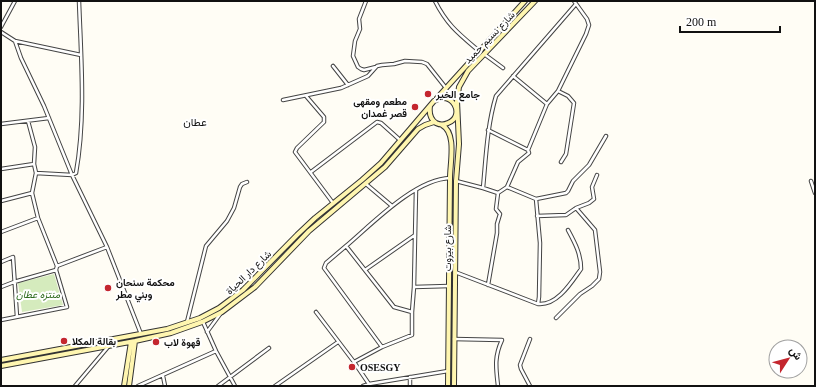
<svg xmlns="http://www.w3.org/2000/svg" width="816" height="387" viewBox="0 0 816 387" font-family="'Times New Roman',Vazirmatn,serif">
	<style>
		.green { fill: #d5ebbd }
		.lines { fill: none; stroke-linecap: round; stroke-linejoin: round }
		.street-casing { stroke: #444; stroke-width: 4.5 }
		.secondary-casing { stroke: #333; stroke-width: 6 }
		.street { stroke: #fff; stroke-width: 2.5 }
		.secondary { stroke: #fff6b0; stroke-width: 4 }
		.poi-dot { fill: #c4262e; stroke: #fff; stroke-width: 1.5 }
		.labels { text-anchor: middle; stroke-width: 4; stroke-linejoin: round; paint-order: stroke }
		.street-label { font-size: 10px; fill: #111; stroke: #fff }
		.poi-label { font-size: 10px; font-weight: bold; fill: #111; stroke: #fff; text-anchor: start }
		.park-label { font-size: 10px; font-style: italic; fill: #2f6b1f; stroke: #fff }
		.neighbourhood-label { font-size: 11px; fill: #111; stroke: #fff }
	</style>
	<rect width="100%" height="100%" fill="#fffdf5"/>
	<!-- green -->
	<path class="green" d="M54,274L63,305L22,312L18,283Z"/>
	<g class="lines">
		<!-- street casing -->
		<g class="street-casing">
			<path id="street" d="M366,1L359,19L360,29L355,41L353,56L358,67L361,69L364,70L376,67
				M435,1C447,25 459,34 479,51
				M1,27L15,1
				M1,32L15,41L21,58L44,106L72,175L107,247L141,334
				M15,41L81,55
				M484,54L503,68
				M333,66L348,85
				M513,76L547,104
				M558,91L568,96L574,103L566,154L561,162
				M306,96L324,117V122L297,148L295,152L333,203
				M283,100L341,88L368,76L377,66L382,65L394,64L405,61L422,62L427,64L446,88
				M1,124L49,118
				M488,130L528,150
				M1,169L34,164
				M311,172L377,122L381,123L400,140
				M36,173L72,175L76,173C86,117 81,58 79,1
				M456,181L483,188L498,193
				M811,181L815,193
				M366,184L392,206
				M507,187L536,199L566,193L568,191L573,181L589,165L606,136
				M483,188C486,157 487,126 496,96L576,4
				M536,199L540,243L539,297L538,304
				M1,201L32,193
				M576,208L589,203L594,199L592,187L597,175
				M537,216L566,215L576,208L595,230L600,272L599,279L592,286L580,294L556,318
				M1,232L38,218
				M346,246L326,263L324,268L382,347
				M1,262L13,257L17,317
				M57,266L107,247
				M365,270L415,235
				M455,272L538,304C557,306 571,283 581,269C581,254 575,243 568,230
				M488,285L497,233V224L500,214L496,209L498,193L507,187L518,162L529,153L528,150L547,104L558,91L586,34L589,25L587,19L574,1
				M1,287L14,282L56,270
				M414,287L449,286
				M316,312L354,362L369,384
				M412,312L394,307L346,246C372,224 415,179 450,178
				M1,320L67,307L56,270L57,266L38,218L32,193L36,173L34,164L35,147L28,121
				M187,322L206,246L227,221L234,208L240,187L242,184L247,182
				M203,322L216,351L235,386
				M207,332L221,313
				M454,339L502,340C494,357 496,368 498,386
				M354,362L382,347L412,335V312L414,287L416,190
				M163,376L165,386
				M410,377V386
				M75,386L108,347
				M138,386L216,351
				M218,386L269,348
				M275,386L338,342
				M363,386L369,384L448,371
				M530,386L521,369L520,365L530,339"/>
		</g>
		<!-- secondary casing -->
		<g class="secondary-casing">
			<path id="secondary" d="M437,98L525,1
				M442,125C457,133 450,163 450,178L448,386
				M1,360L167,329L200,318L219,308L243,290L297,235L315,218L362,180L381,163L434,101C452,89 466,116 448,123C444,125 440,125 436,123C430,119 429,113 430,106
				M1,366L135,341L171,333L202,322L222,312L255,287L309,231L385,167L418,129L425,125L434,122
				M124,386L131,342
				M129,386L135,341
				M454,386L456,181L459,144L457,101L459,87L468,71L535,1"/>
		</g>
		<!-- street -->
		<use href="#street" class="street"/>
		<!-- secondary -->
		<use href="#secondary" class="secondary"/>
	</g>
	<!-- markers -->
	<g class="poi-dot">
		<circle cx="428" cy="94" r="4"/>
		<circle cx="415" cy="107" r="4"/>
		<circle cx="108" cy="288" r="4"/>
		<circle cx="64" cy="341" r="4"/>
		<circle cx="156" cy="342" r="4"/>
		<circle cx="352" cy="367" r="4"/>
	</g>
	<g class="labels">
		<!-- street labels -->
		<g class="street-label">
			<text transform="translate(489 37) rotate(-46)" y="4">شارع نسيم حميد</text>
			<text transform="translate(447 248) rotate(-90)" y="4">شارع بيروت</text>
			<text transform="translate(248 272) rotate(-44)" y="4">شارع دار الحياة</text>
		</g>
		<!-- poi labels -->
		<g class="poi-label">
			<text x="436" y="98">جامع الخير</text>
			<text x="407" y="105" text-anchor="end">مطعم ومقهى<tspan x="407" dy="12">قصر غمدان</tspan></text>
			<text x="116" y="286">محكمة سنحان<tspan x="116" dy="12">وبني مطر</tspan></text>
			<text x="72" y="345">بقالة المكلا</text>
			<text x="164" y="346">قهوة لاب</text>
			<text x="360" y="371">OSESGY</text>
		</g>
		<!-- park labels -->
		<g class="park-label">
			<text x="38" y="298">منتزه عطان</text>
		</g>
		<!-- neighbourhood labels -->
		<g class="neighbourhood-label">
			<text x="195" y="126">عطان</text>
		</g>
	</g>
	<!-- border -->
	<rect width="816" height="387" fill="none" stroke="#111111" stroke-width="4"/>
	<!-- north arrow -->
	<g transform="translate(788 359) rotate(54)"><circle r="19" fill="#ffffff" stroke="#a0a0a0"/>
	<path d="M0-3L7 15L0 10L-7 15Z" fill="#c4262e"/>
	<text y="-6" font-size="11" font-weight="bold" text-anchor="middle" fill="#111111">ش</text>
	</g>
	<!-- scale -->
	<path d="M680 26v6h100v-6" fill="none" stroke="#111111" stroke-width="2"/>
	<text x="686" y="26" font-size="12" fill="#111111" stroke="#ffffff" stroke-width="3" paint-order="stroke">200 m</text>
</svg>
